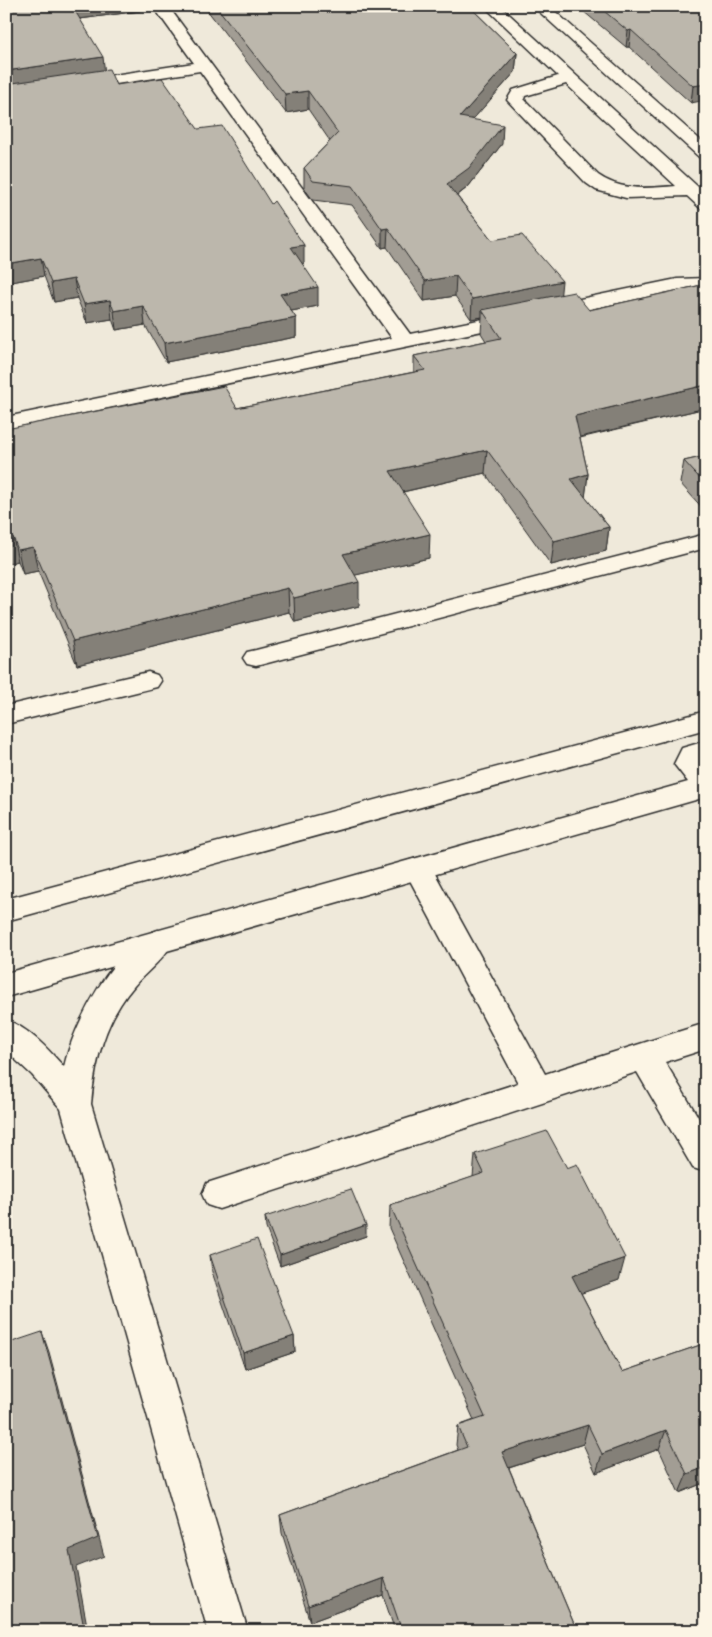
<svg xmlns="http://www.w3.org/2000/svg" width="712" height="1637" viewBox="0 0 712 1637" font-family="Delius,sans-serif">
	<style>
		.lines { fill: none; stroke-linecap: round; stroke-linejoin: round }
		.minor-casing { stroke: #2b2b2b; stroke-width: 3 }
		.major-casing { stroke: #2b2b2b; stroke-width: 3 }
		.minor { fill: #fcf5e5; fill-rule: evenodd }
		.major { fill: #fcf5e5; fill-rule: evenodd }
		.wall { fill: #a29d94; stroke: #2b2b2b }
		.shaded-wall { fill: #848078; stroke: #2b2b2b }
		.building { fill: #bcb7ac; stroke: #2b2b2b }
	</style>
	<rect width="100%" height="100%" fill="#efe9da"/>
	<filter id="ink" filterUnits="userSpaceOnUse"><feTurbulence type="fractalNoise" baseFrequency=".02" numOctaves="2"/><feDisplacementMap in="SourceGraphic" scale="10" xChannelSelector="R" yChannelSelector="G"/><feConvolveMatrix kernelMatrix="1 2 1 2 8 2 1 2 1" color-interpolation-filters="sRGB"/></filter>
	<g filter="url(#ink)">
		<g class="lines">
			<!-- minor casing -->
			<g class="minor-casing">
				<path id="minor" d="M153,6H168L410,334L677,279L706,278V290L677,291L6,429V417L392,338L200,71L6,101V91L194,63Z
					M484,6H500L697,186L706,194V209L700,208L687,196L626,198L596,190L586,183L507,100L513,90L558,76ZM566,84L676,186C648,188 622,192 598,175L524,99L525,96Z
					M533,6H549L706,145V159L700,158Z
					M706,534V548L256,666L247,664L243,658L247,652L256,650Z
					M148,672L157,675L161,681L157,687L6,724V706Z
					M418,858L428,861L545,1074L706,1023V1049L665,1062L706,1130V1172L693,1168L637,1072L219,1209L207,1205L202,1194L207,1183L518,1083L404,869L408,861Z
					M158,930L168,934L173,942C164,959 147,971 134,986C105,1020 95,1060 91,1104L248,1631H208L61,1109L32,1075L6,1051V1020C29,1028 48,1049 64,1067C73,1025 115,944 158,930Z"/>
			</g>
			<!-- major casing -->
			<g class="major-casing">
				<path id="major" d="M706,711V729L6,921V899Z
					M706,741V760L701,763L706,767V797L6,997V973L688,782L674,764L682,748Z"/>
			</g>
			<!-- minor -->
			<use href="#minor" class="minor"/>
			<!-- major -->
			<use href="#major" class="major"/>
		</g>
		<!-- wall -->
		<path class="wall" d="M6,6H140V11L80,19L104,70L116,85L198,129L304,263L302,264L318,306L291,311L296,318V337L166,362L145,325L116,330L112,319L87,323L77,298L54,302L44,276L6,283Z
			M204,6H469L517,53L515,72L473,119L502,144L468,187L457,196L492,240L561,294L589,310L706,284V408L580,438L588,474L585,497L609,527L606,551L551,565L485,473L403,492L429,558L355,575L359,606L295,622L289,612L77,665L38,571L23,574L18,561L6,564V429L237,408L414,372V356L486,341L481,333L482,317L471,319L455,296L424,301L387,247L382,248L352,205L313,200L304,188V168L330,141L308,109L286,113Z
			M577,6H706L691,103L629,47H626Z
			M706,456V512L680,483L684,461Z
			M475,1154L619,1280L581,1293L622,1372L706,1343V1491L701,1484L679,1493L659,1449L596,1473L583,1444L509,1468L577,1631H395L383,1595L310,1622L282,1533L280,1515L458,1450L456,1445L458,1426L474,1420L389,1228L390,1205L473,1177Z
			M265,1217L366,1236L280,1266L266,1228Z
			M210,1255L294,1336L295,1352L245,1369L212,1272Z"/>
		<!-- shaded-wall -->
		<path class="shaded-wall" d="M71,6H140V11L72,20Z
			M631,30L629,47H626L628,31Z
			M517,53L515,72L459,135L460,117Z
			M103,57L105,74L6,89V71Z
			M706,84V100L691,103L693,86Z
			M308,91V109L286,113L285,94Z
			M503,125L502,144L468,187L446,204L447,184Z
			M388,228L387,247L382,248V229Z
			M304,245V263L292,266L291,247Z
			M41,258L44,276L6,283V264Z
			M456,276L455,296L424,301L425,281Z
			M74,279L77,298L54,302L51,283Z
			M562,281L560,301L482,310V317L471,319L472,299Z
			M318,287V306L281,313L280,294Z
			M110,300L112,319L87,323L84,304Z
			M143,306L145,325L116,330L114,311Z
			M296,318V337L166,362L164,343Z
			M706,385V408L572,439L575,416Z
			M487,450L485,473L389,495L390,471Z
			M588,474L585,498L571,479Z
			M609,527L606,551L551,565L554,541Z
			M430,534L429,558L343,578V554Z
			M13,537L18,561L6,564V539Z
			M33,547L38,571L23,574L18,550Z
			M359,582V606L295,622L294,598Z
			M288,588L289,612L77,665L73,641Z
			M366,1225V1236L280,1266V1255Z
			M625,1258L619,1280L568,1298L572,1276Z
			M42,1332L49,1352L104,1556L76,1567L88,1631H76Z
			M294,1336L295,1352L245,1369L243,1353Z
			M588,1425L583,1444L499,1471L502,1452Z
			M666,1430L659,1449L596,1473L602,1454Z
			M706,1467V1475L701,1484L679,1493L687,1474Z
			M384,1578L383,1595L310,1622L308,1606Z"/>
		<!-- building -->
		<path class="building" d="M6,6H72L103,57L6,71Z
			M216,6H469L517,53L460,117L503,125L469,168L447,184L492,240L522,235L562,281L472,299L456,276L425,281L388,228L382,229L352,186L313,181L304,168L338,133L308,91L285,94Z
			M598,6H706V84L693,86L631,30L628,31Z
			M109,69L116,85L162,78L198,129L222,126L271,204L274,201L304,245L291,247L318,287L280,294L296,318L164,343L143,306L114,311L110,300L84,304L74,279L51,283L41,258L6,264V84Z
			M706,284V385L575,416L588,474L571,479L609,527L554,541L487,450L390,471L430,534L343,554L359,582L294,598L288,588L73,641L33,547L18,550L13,537L6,539V429L224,386L237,408L425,370L414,356L501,338L482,310L574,292L589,310Z
			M706,456V485L684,461Z
			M547,1131L567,1168L577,1164L625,1258L572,1276L622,1372L706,1343V1467L687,1474L666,1430L602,1454L588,1425L502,1452L577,1631H402L384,1578L308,1606L280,1515L467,1447L458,1426L485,1417L390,1205L484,1173L475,1154Z
			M351,1189L366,1225L280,1255L265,1217Z
			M257,1239L294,1336L243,1353L210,1255Z
			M42,1332L98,1538L69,1550L84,1628L76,1631H6V1344Z"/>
	</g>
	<!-- margin -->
	<rect width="712" height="1637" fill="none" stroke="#fcf5e5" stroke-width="25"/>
	<rect x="12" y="12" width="687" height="1612" fill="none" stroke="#2b2b2b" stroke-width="2" filter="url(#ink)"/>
</svg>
